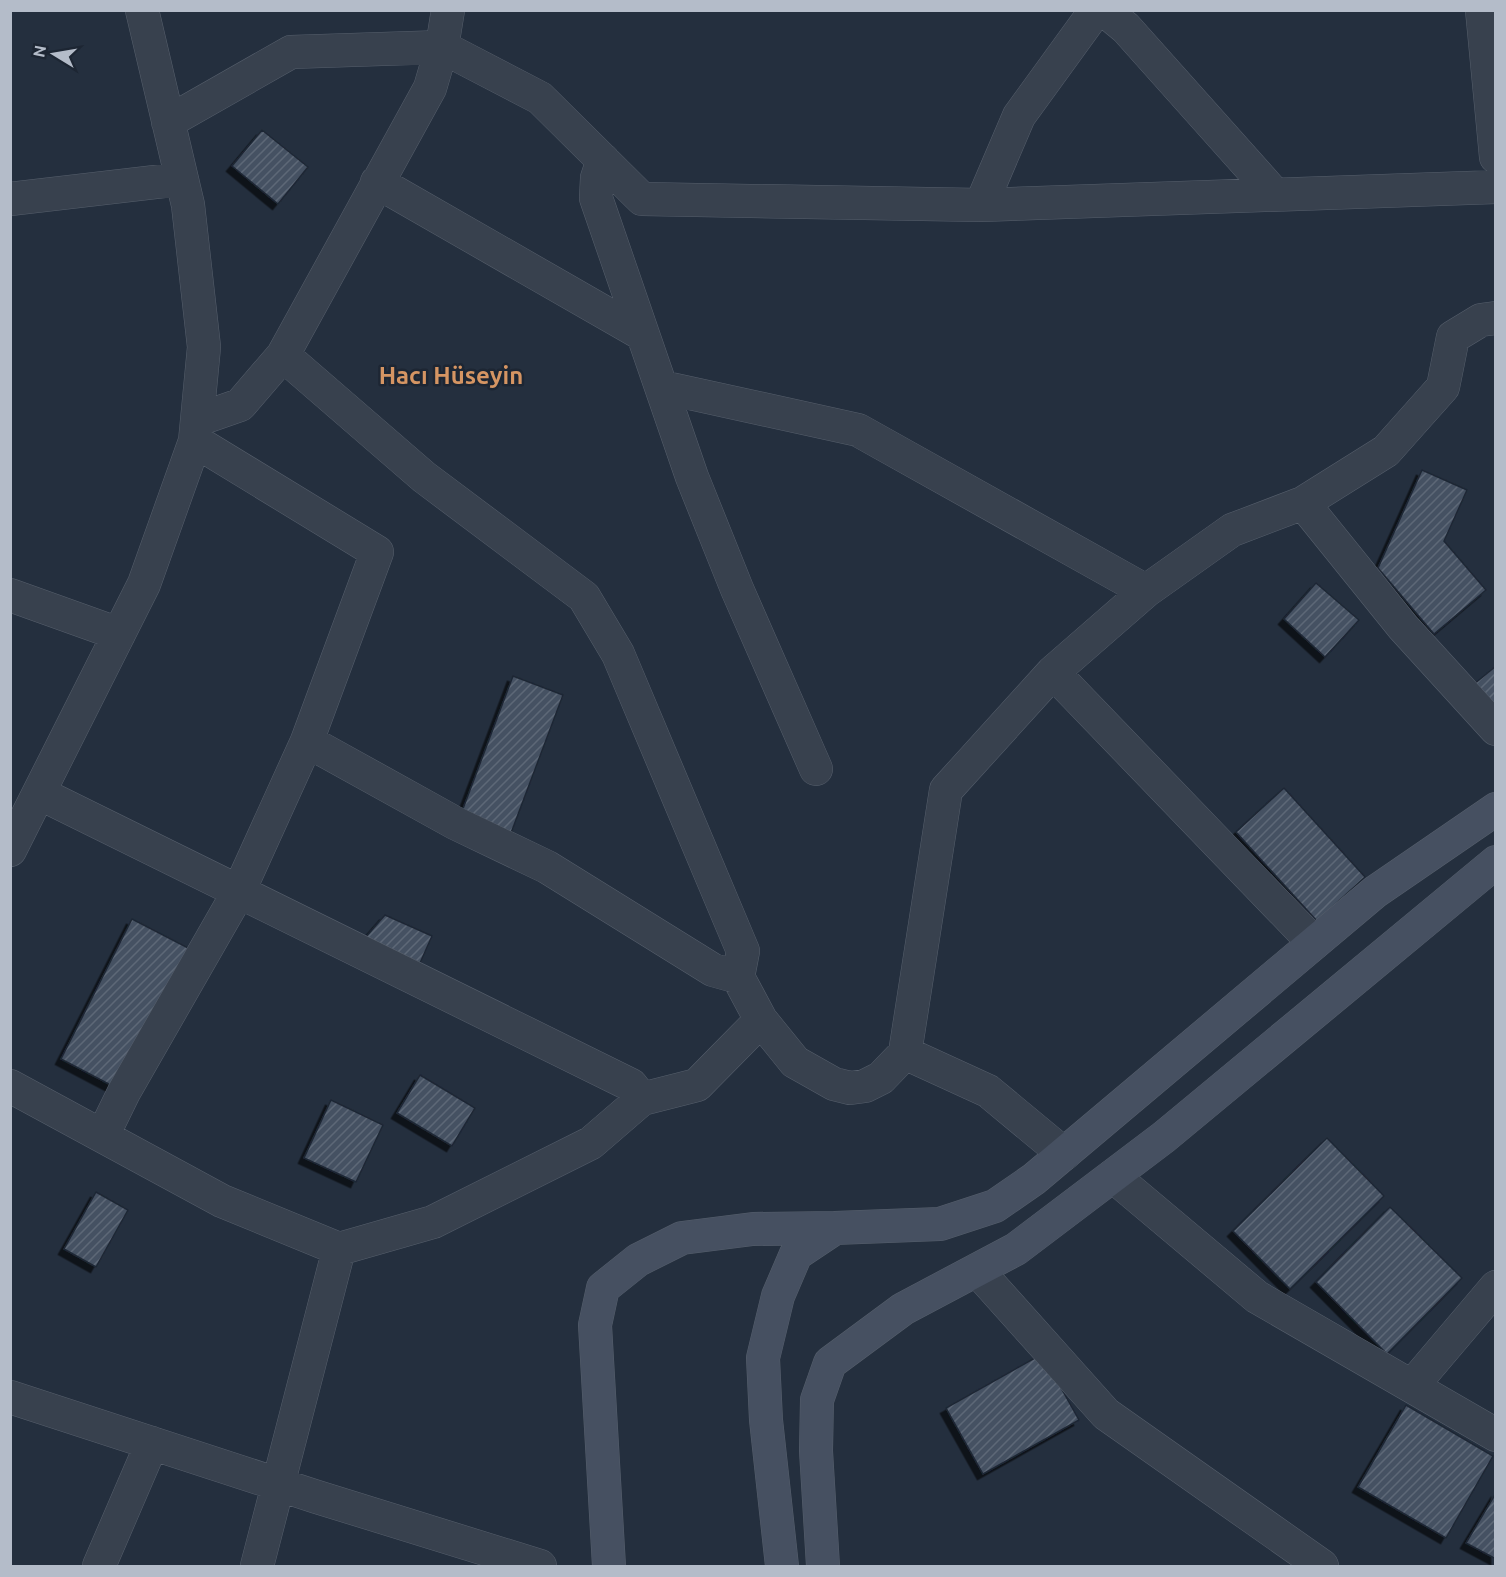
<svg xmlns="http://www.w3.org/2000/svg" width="1506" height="1577" viewBox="0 0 1506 1577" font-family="Ubuntu,sans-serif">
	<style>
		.building { fill: url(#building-hatch); stroke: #1f2835; stroke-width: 1.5; filter: url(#shadow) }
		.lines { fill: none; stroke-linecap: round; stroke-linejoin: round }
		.street-casing { stroke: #565f6c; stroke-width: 34 }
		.secondary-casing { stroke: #565f6c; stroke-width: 34 }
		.street { stroke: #38414e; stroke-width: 33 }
		.secondary { stroke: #465061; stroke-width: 33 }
		.labels { text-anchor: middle; stroke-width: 5; stroke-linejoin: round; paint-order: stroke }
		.district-label { font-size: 24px; font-weight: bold; fill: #d59563; stroke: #1d2633 }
	</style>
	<defs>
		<pattern id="building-hatch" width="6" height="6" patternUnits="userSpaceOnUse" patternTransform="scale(1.5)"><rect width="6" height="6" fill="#455162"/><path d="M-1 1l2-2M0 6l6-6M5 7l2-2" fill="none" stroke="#5d6877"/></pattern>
		<filter id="shadow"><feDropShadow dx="-5.5" dy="5.5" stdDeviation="0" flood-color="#0009"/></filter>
	</defs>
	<rect width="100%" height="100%" fill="#242f3e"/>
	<!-- building -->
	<path class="building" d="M262,130L308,167L278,204L232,166Z
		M1422,470L1467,490L1444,541L1486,590L1434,634L1378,568Z
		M1316,583L1359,620L1325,657L1284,619Z
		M1496,666V713L1473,685Z
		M513,676L563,695L508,841L458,822Z
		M1284,788L1365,877L1317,921L1236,832Z
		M385,915L432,936L420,963L365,938Z
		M132,919L196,952L124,1092L61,1059Z
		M420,1075L475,1108L452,1146L397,1113Z
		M331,1100L383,1125L356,1182L304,1158Z
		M1327,1138L1384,1196L1290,1289L1233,1231Z
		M96,1192L128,1210L96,1267L64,1249Z
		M1390,1207L1462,1278L1387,1354L1316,1282Z
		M1042,1354L1079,1420L983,1474L946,1408Z
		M1406,1405L1493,1456L1446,1538L1358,1487Z
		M1496,1493V1559L1466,1543Z"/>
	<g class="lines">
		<!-- street casing -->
		<g class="street-casing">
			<path id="street" d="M1104,10L1126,28L1275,195
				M1482,10L1496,157
				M168,122L291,52L442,47L540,98L642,199L981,205L1496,187
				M603,160L597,178L596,198L692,477L737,589L816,769
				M377,182L642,334
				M10,199L181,179
				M981,205L1019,116L1096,10
				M283,355L424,477L584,597L618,654L743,951L738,977
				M662,387L858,430L1146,591
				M197,420L240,405L283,355L430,88L442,47L448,10
				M1303,503L1403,627L1496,729
				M10,595L119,634
				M1053,672L1314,943
				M307,741L455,823L547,867L713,970L738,977L761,1020L795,1062L834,1084L850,1088L865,1086L881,1078L905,1053L946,790L1053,672L1146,591L1232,530L1303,503L1386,451L1443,387L1453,337L1481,320L1496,318
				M39,793L631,1085L642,1099
				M10,850L144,584L195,441L204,347L188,205L142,10
				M905,1053L988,1091L1064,1154
				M10,1086L222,1201L339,1249L433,1222L591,1143L642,1099L697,1085L761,1020
				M103,1135L124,1092L238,893L307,741L377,552L195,441
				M1113,1176L1257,1297L1496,1435
				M977,1270L1106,1414L1322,1566
				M1412,1386L1496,1287
				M10,1397L317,1497L540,1566
				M99,1566L152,1443
				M257,1566L339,1249"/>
		</g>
		<!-- secondary casing -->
		<g class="secondary-casing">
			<path id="secondary" d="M609,1566L595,1325L603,1288L638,1260L682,1238L753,1229L835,1228
				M782,1566L766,1420L763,1358L778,1296L796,1254L835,1228L940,1224L995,1206L1034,1179L1375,892L1496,809
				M823,1566L816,1451L817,1400L830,1363L903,1309L1016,1249L1164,1137L1496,862"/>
		</g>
		<!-- street -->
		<use href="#street" class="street"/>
		<!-- secondary -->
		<use href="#secondary" class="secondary"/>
	</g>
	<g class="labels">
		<!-- district labels -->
		<g class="district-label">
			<text x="451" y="384">Hacı Hüseyin</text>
		</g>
	</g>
	<!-- border -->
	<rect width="1506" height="1577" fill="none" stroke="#b4bcc9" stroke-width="24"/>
	<!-- north arrow -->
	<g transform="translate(54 54) rotate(281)" stroke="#1d2633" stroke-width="4.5" paint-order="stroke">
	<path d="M0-4.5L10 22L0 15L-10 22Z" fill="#b4bcc9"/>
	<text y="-9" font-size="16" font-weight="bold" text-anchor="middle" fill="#b4bcc9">N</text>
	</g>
</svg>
